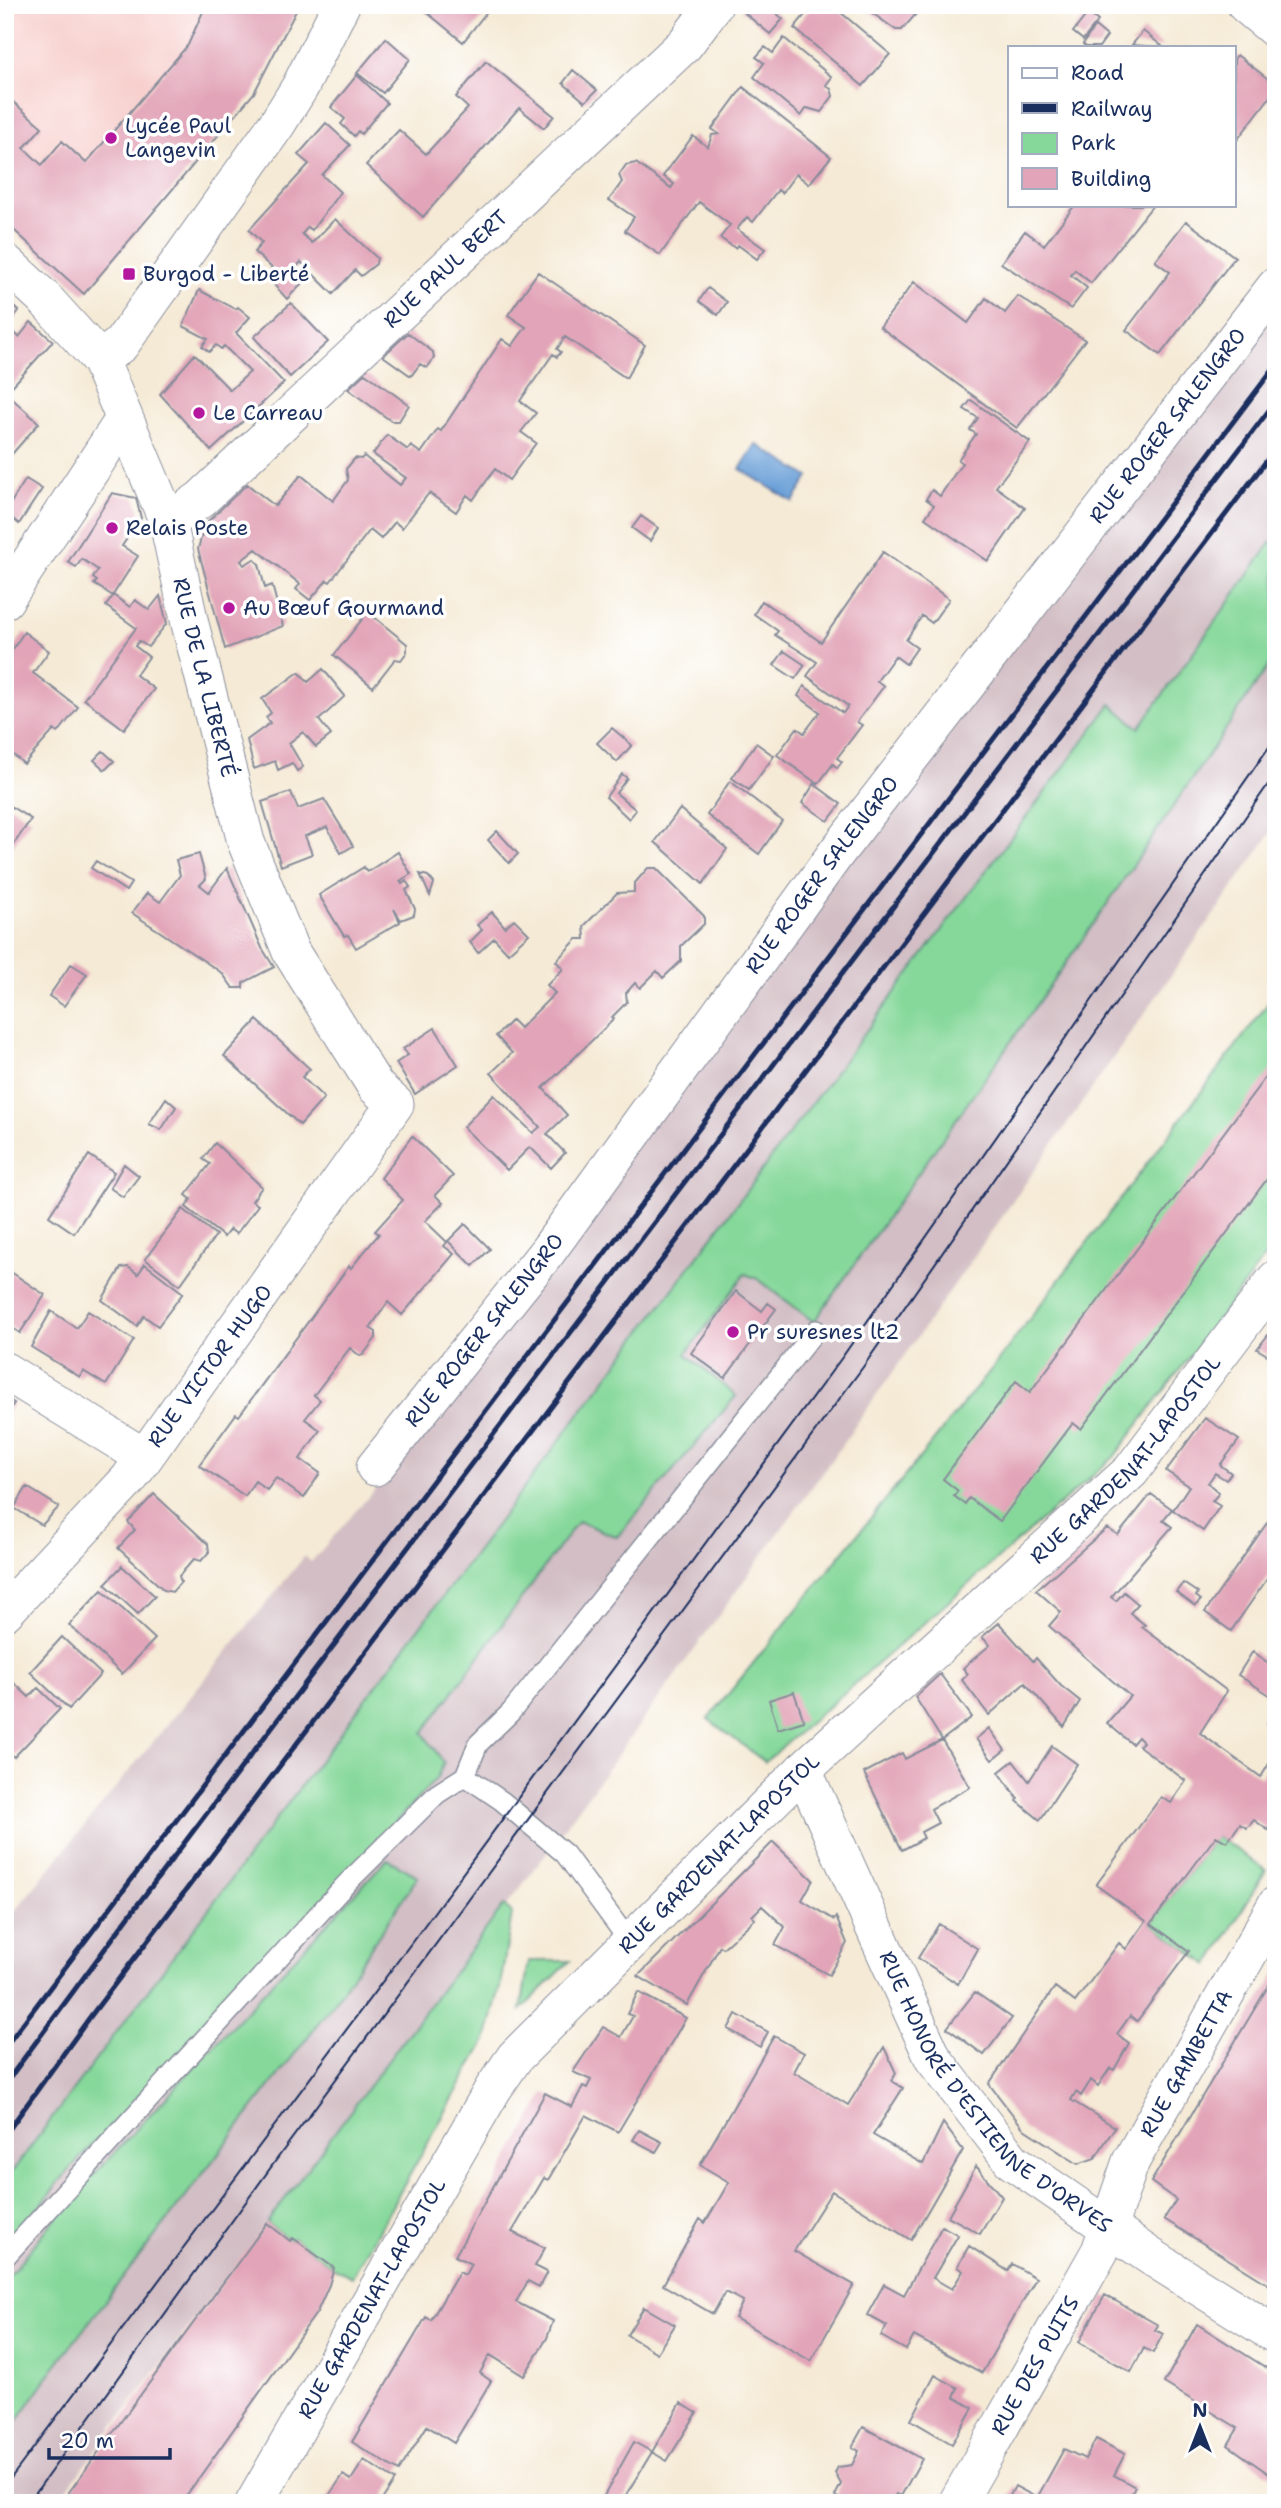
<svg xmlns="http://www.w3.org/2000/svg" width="1281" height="2508" viewBox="0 0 1281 2508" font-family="'Shantell Sans',sans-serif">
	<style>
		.built { fill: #f7d0ce }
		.industrial { fill: #d2bec4 }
		.green { fill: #85d89a; stroke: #50847c; stroke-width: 2 }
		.water { fill: #699fd7; stroke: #42679a; stroke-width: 2 }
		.building { fill: #e2a4b8 }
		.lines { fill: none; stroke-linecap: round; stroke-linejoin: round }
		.service-casing { stroke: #888c9a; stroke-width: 22 }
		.minor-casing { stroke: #888c9a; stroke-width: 39 }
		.service { stroke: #fff; stroke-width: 19 }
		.minor { stroke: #fff; stroke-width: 37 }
		.tram { stroke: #1b2f5e; stroke-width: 2 }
		.rail { stroke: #1b2f5e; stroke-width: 5 }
		.poi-dot { fill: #b5179e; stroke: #fff; stroke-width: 2.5 }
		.labels { text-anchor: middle; stroke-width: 7; stroke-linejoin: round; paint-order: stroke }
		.poi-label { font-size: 21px; fill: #1b2f5e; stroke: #fff; text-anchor: start }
		.street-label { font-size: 21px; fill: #1b2f5e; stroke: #fff }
	</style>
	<rect width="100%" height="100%" fill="#fff"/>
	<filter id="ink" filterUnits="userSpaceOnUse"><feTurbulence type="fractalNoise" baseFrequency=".0143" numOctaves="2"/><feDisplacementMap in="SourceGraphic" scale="14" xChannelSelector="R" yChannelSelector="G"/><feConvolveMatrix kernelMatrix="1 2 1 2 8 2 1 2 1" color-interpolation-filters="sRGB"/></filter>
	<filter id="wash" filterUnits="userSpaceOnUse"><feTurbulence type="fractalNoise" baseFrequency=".00686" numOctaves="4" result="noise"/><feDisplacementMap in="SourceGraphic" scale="28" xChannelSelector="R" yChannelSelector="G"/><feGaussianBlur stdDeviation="1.57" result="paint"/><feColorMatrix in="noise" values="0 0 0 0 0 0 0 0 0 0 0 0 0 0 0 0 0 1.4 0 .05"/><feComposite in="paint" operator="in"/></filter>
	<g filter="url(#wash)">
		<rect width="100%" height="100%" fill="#f5ead5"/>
		<!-- built -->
		<path class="built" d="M5,5H299L254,93L5,222Z"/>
		<!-- industrial -->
		<path class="industrial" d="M1276,313V826L820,1476L536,1867L56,2503H5V1923L305,1556L311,1562L377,1487L550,1259L848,854Z"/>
		<!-- green -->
		<path class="green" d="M1276,536V655L1101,913L814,1322L758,1279L745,1274L686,1354L736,1396L617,1537L578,1521L423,1733L444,1763L436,1779L68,2171L5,2250V2181L1111,704L1139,728Z
			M1276,993V1242L1114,1457L765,1762L708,1719L994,1366Z
			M1216,1836L1266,1870L1209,1965L1151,1924Z
			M387,1859L418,1876L336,2000L54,2368L5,2438V2281L66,2205Z
			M504,1905L512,1913L500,1987L486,2040L352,2277L334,2268L293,2238L290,2241L267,2223Z
			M529,1961H570L521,2010Z"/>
		<!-- water -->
		<path class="water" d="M756,444L809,477L793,502L740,469Z"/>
		<g id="blocks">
			<!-- building -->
			<path class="building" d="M206,5H299L254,93L84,294L5,222V95L42,127L24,148L42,165L62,141L86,163L188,45Z
				M418,5H492L463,42Z
				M745,5H767L783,19L770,34L741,10Z
				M813,5H832L890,54L863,86L794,28Z
				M861,5H913L916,14L902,30H896Z
				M1088,13L1098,21L1083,40L1073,32Z
				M1095,26L1107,36L1099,47H1086L1083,44Z
				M1143,31L1162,46L1160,47L1132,45Z
				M386,38L410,59L383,93L357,73Z
				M784,38L832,77L826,85L831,89L833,96L821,112L807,108L801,116L754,77L764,63L756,57L765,47L773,53Z
				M1237,55L1276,85V89L1234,144V59Z
				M486,61L554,116L544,128L519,108L423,217L366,165L399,130L426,154L468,108L456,97Z
				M573,70L597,90L585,102L563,83Z
				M357,75L387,103L361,134L358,131L354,136L341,124L345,119L331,107Z
				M743,87L831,157L809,184L796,174L782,193L778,190L753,222L747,217L737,229L765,249L757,259L738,245L735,248L720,238L730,225L699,202L660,255L625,231L634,217L609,200L622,182L619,175L626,165L636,163L671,188L674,184L663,176L693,136L708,147L712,135L719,134L712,129Z
				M326,123L350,145L322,175L340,192L312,230L308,227L302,234L312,243L335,219L377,258L376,264L361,276L355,270L333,294L301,262L292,272L303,282L287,299L266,276L272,268L254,252L262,243L249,230L309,164L298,155Z
				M1075,205H1153L1091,283L1075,270L1071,275L1087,288L1071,309L1001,263L1025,231L1044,245Z
				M1186,221L1235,257L1160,355L1126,330L1170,272L1155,261Z
				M538,272L645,345L626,378L565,337L557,349L561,352L557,357L553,354L520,401L536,413L521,432L536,443L509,480L495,469L473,500L467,495L456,512L429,493L402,528L395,522L381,539L370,530L330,582L327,580L310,600L296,589L300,584L256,549L241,561L244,565L254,559L259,564L265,588L272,585L283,626L225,649L198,549L205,524L247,484L275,506L301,475L333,501L348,480L346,469L355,458L361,459L364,456L400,485L406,478L373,454L387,435L408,450L411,446L421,453L438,429L441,431L502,339L512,346L526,327L508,315Z
				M914,282L968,323L986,298L1005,313L1018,296L1085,340L1017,428L880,327Z
				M708,288L727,302L718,315L699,301Z
				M199,290L236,309L238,307L250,317L236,333L284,383L211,451L160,394L195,354L230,390L250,372L224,346L221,349L216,345L209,352L202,346L208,339L183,326Z
				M5,299L19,311L7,326L19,337L31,322L53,341L6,393L39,423L5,462Z
				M291,303L328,342L290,377L254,337Z
				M408,333L433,352L434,358L427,368L420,364L411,376L383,356Z
				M365,373L409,405L399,421H391L348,389Z
				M971,400L1030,442L996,487L1025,508L988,561L925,518L934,505L926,499L932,490L940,496L962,463L958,460L976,434L970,430L978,418L964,409Z
				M26,479L42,489L19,524L5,512Z
				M112,493L136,498L141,518L122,546L138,556L113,595L130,607L135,600L149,610L160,596L167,623L148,647L139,641L135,646L149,657L136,675L154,689L124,729L84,699L136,628L106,606L113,596L94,584L97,581L93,578L98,570L82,559L76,567L68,562Z
				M641,516L658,528L650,541L632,528Z
				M883,552L949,599L932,623L922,616L906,640L917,648L906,664L895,656L877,681L884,686L857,722L862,725L837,758L842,762L837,768L833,764L818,784L777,755L797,728L804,733L820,712L798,696L804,686L843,713L848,706L807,676L817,662L775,635L778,631L754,614L762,601L821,642Z
				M368,612L407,644V652L401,660L395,659L373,687L334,655Z
				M24,632L49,651L33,673L78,707L58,733L54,730L24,764L11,753L5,756V661Z
				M784,651L805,665L795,679L774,665Z
				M323,669L345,696L319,720L331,735L316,747L303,732L289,743L303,767L297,771L292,763L278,770L275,761L254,769L247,740L270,723L266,717L271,713L262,699L299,672L308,682Z
				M612,728L632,745L617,762L597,743Z
				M756,743L774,756L749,790L732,778Z
				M103,751L114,761L105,770L94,760Z
				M622,774L627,778L616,793L636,810L629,819L606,797Z
				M730,781L782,821L759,854L707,815Z
				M814,784L841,804L828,821L802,803Z
				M291,792L298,809L324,799L353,846L341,853L327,827L305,836L312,854L281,866L262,802Z
				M5,803L31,819L5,857Z
				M680,809L727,849L703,884L655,842Z
				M497,831L518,854L509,863L488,840Z
				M398,852L411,874L400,881L402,884L406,881L410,887L406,890L415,909L414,915L401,920L394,909L400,922L356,948L348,935L344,936L319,895L364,867L367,872Z
				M199,854L206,879L200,885L209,892L227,868L262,948L274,967L243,983V988H233L222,973L132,913L147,893L160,902L180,875L176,860Z
				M96,861L131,883L126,891L91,868Z
				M648,868H656L704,916V924L681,946V961L663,978L657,971L640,988L635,983L626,993L627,1002L612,1017L614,1019L543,1088L567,1115L547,1134L565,1153L551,1168L530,1147L507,1170L463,1127L494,1095L533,1133L540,1127L491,1073L512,1053L496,1036L512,1020L520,1028L555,993L547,985L563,969L556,961L577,939H585L584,926L617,893L634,892V884Z
				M420,874L428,876L434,883L430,896Z
				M492,912L505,927L514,919L529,934L508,953L494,938L478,953L470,942L482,930L477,925Z
				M71,964L87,974L64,1006L49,996Z
				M257,1020L310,1069L302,1077L324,1098L300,1125L224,1056Z
				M435,1028L458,1065L415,1094L396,1063L408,1055L403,1049Z
				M1276,1063V1167L1081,1429L1073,1423L1000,1521L969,1498L965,1504L954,1496L958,1491L943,1479L1016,1381L1030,1392Z
				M166,1098L176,1107L161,1130L149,1124Z
				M412,1136L453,1176L435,1195L443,1203L425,1221L447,1242L444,1246L454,1254L402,1315L388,1302L370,1328L376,1332V1338L363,1355L360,1356L350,1348L314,1395L320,1400L305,1419L320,1430L300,1459L320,1473L304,1498L276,1478L267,1490L255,1481L245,1496L199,1465L236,1414L239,1416L349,1266L351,1268L379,1234L375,1231L403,1200L381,1178Z
				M215,1143L262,1187L252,1201L258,1205L247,1220L236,1234L230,1229L224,1237L186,1207L191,1199L186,1195L210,1164L203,1159Z
				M89,1155L114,1172L74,1233L49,1216Z
				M124,1164L139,1176L123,1197L110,1188Z
				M183,1209L216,1235L180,1285L145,1259Z
				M465,1224L490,1249L473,1266L448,1241Z
				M145,1264L183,1293L158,1326L144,1316L137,1326L102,1300L121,1268L128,1267L138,1274Z
				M5,1268L45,1295L20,1333L5,1323Z
				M736,1291L762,1311L768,1303L776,1309L725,1378L691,1353Z
				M51,1311L77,1328L88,1311L134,1340L106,1385L83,1371L80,1377L31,1347Z
				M1276,1325V1360L1257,1349Z
				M5,1398L14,1403L5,1417Z
				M1205,1418L1239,1440L1220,1465L1231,1473L1226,1480L1215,1473L1208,1483L1219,1493L1212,1501L1220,1506L1203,1531L1173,1510L1189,1486L1166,1471Z
				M27,1487L59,1507L42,1525L14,1508Z
				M154,1494L208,1544L209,1552L201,1561L194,1559L179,1576L181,1582L172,1592L164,1590L118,1548L135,1530L128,1522Z
				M1151,1494L1172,1509L1163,1520L1172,1527L1111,1597L1116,1601L1124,1592L1138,1604L1130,1613L1145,1625L1142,1627L1227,1691L1200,1733L1261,1777L1276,1752V1818L1268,1830L1254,1820L1247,1828L1240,1824L1227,1842L1216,1836L1151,1924L1189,1951L1137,2021L1130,2016L1117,2034L1129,2043L1114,2070L1110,2068L1098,2086L1091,2080L1081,2096L1076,2092L1071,2100L1115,2127L1095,2158L1078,2164L1024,2129L989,2084L1055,1987L1075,2002L1119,1943L1126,1949L1146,1921L1096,1885L1161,1797L1171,1803L1186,1781L1139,1746L1143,1742L1138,1737L1132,1744L1107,1723L1130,1696L1049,1626L1061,1612L1036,1590L1107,1528L1118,1535Z
				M1276,1510V1566L1231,1631L1205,1612Z
				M122,1566L155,1596L138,1614L105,1584Z
				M1183,1583L1198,1593L1196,1596L1201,1600L1195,1606L1176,1592Z
				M102,1590L155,1639L122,1674L69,1625Z
				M999,1623L1033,1661L1036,1658L1061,1686L1080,1701L1064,1727L1025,1683L989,1715L962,1680L968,1674L963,1668L990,1645L982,1637Z
				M62,1637L101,1674L69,1709L30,1672Z
				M1253,1651L1276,1670V1699L1238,1675Z
				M940,1674L972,1717L942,1740L970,1787L931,1809L938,1823L921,1832L924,1838L902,1850L864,1773L902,1753L905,1759L942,1740L915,1697Z
				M13,1682L29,1697L38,1688L60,1709L14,1757L5,1749V1691Z
				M794,1692L804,1721L778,1729L769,1700Z
				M1276,1709V1730L1267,1724Z
				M989,1728L1005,1750L992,1760L976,1739Z
				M1052,1746L1077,1764L1040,1820L1017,1801L1018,1799L999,1772L1013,1761L1029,1781Z
				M773,1842L813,1880L802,1900L834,1920L836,1917L847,1943L829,1975L775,1945L785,1927L762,1906L752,1916L755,1919L723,1948L720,1946L687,2005L638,1976Z
				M939,1924L978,1949L958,1984L918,1958Z
				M1276,1973V2289L1164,2219L1176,2200L1151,2182Z
				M638,1992L686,2018L618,2132L586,2115L548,2180L544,2178L512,2232L545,2248L535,2266L547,2272L539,2287L528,2281L516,2302L553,2321L547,2338L524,2376L490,2355L480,2373L491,2381L454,2443L427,2426L399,2471L352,2442L426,2317L431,2320L459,2272L465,2275L471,2264L455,2256L545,2093L572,2107L583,2086L587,2088L591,2080L573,2072L603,2027L621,2037L633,2016L627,2014Z
				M975,1992L1012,2018L984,2055L947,2028Z
				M736,2014L768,2032L760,2047L728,2029Z
				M774,2036L804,2053L794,2072L848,2105L884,2047L896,2073L892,2081L903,2088L873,2135L923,2164L943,2123L963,2150L911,2240L832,2191L794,2251L854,2285L811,2361L735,2318L743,2301L725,2292L713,2314L663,2285L700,2219L705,2223L729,2182L700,2165Z
				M639,2130L662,2142L656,2152L633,2140Z
				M976,2166L1002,2197L980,2234L948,2216Z
				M267,2223L290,2241L293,2238L334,2268L329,2285L317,2312L181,2503H61Z
				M942,2226L958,2235L933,2278L945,2285L952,2289L963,2271L957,2267L969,2246L1008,2271L1012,2264L1036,2278L982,2373L914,2336L906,2350L881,2336L887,2326L867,2315L884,2284L904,2295Z
				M1105,2295L1158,2325L1155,2330L1163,2334L1153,2353L1144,2348L1131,2372L1079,2342Z
				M644,2307L675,2325L657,2353L627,2335Z
				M1197,2324L1276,2374V2479L1228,2445L1238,2428L1164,2383Z
				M935,2375L958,2388L954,2397L973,2408L952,2444L911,2420Z
				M681,2403L697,2413L667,2461L652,2452Z
				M863,2427L922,2459L901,2496L896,2494L891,2503H845L835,2496L841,2484L835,2473L838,2467L852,2465L859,2451L852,2447Z
				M1096,2439L1125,2454L1114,2475L1135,2487L1127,2503H1006L1015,2486L1037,2498L1064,2449L1085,2459Z
				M634,2442L652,2452L621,2503H600Z
				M364,2460L395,2480L382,2500L387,2503H324L343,2475L351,2480Z"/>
		</g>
	</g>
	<g filter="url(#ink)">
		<use href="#blocks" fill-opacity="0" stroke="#888c9a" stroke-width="2"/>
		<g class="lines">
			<!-- service casing -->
			<g class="service-casing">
				<path id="service" d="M465,1776L502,1801L565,1854L629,1941
					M5,2257L347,1883L437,1794L465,1776L478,1744L511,1712L816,1330"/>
			</g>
			<!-- minor casing -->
			<g class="minor-casing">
				<g id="minor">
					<path d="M1246,5L1276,30"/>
					<path id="s1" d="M5,262L44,298L100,360L168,522L190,624L246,842L291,952L376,1087L395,1104L129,1479L5,1612"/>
					<path d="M100,360L121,344L277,124L300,87L341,5"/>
					<path id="s2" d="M168,522L201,499L685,44L714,5"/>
					<path d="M5,600L123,421"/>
					<path d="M5,1371L144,1457"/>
					<path id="s3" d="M375,1467L547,1252L837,852L1276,286"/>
					<path id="s4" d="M803,1770L933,2058L1012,2161L1150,2256L1276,2335"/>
					<path id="s5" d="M254,2503L493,2089L515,2057L803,1770L1131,1471L1276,1279"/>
					<path id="s6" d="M957,2503L1100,2251L1131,2161L1276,1905"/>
				</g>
			</g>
			<!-- service -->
			<use href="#service" class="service"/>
			<!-- minor -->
			<use href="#minor" class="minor"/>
			<!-- tram -->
			<path class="tram" d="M5,2486L418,1934L843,1356L1276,737
				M28,2503L282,2152L863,1367L1276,773"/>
			<!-- rail -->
			<path class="rail" d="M5,2047L1276,365
				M5,2084L132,1912L1276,401
				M5,2135L90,2017L1276,448"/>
		</g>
	</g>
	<!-- markers -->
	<g class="poi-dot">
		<circle cx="111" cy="138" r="7"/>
		<rect x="122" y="267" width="14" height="14" rx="3.5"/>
		<circle cx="199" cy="413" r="7"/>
		<circle cx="112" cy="528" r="7"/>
		<circle cx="229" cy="608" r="7"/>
		<circle cx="733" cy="1332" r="7"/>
	</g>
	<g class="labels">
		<!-- poi labels -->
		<g class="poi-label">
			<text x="125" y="133">Lycée Paul<tspan x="125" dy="24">Langevin</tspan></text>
			<text x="143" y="281">Burgod - Liberté</text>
			<text x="213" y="420">Le Carreau</text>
			<text x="126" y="535">Relais Poste</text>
			<text x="243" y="615">Au Bœuf Gourmand</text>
			<text x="747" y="1339">Pr suresnes lt2</text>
		</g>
		<!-- street labels -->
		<g class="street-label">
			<text dy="7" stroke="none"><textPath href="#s2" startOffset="376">RUE PAUL BERT</textPath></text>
			<text dy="7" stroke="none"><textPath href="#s3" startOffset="1309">RUE ROGER SALENGRO</textPath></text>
			<text dy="7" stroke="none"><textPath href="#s1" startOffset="472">RUE DE LA LIBERTÉ</textPath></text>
			<text dy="7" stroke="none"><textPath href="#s3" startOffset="742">RUE ROGER SALENGRO</textPath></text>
			<text dy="7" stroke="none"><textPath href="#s3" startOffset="175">RUE ROGER SALENGRO</textPath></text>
			<text transform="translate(210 1366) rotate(-54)" y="7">RUE VICTOR HUGO</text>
			<text dy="7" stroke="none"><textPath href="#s5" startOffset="1372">RUE GARDENAT-LAPOSTOL</textPath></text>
			<text dy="7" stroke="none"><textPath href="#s5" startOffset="805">RUE GARDENAT-LAPOSTOL</textPath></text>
			<text dy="7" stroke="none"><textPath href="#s6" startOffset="497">RUE GAMBETTA</textPath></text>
			<text dy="7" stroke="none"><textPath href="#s4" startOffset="382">RUE HONORÉ D'ESTIENNE D'ORVES</textPath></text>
			<text dy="7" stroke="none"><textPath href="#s5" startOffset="236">RUE GARDENAT-LAPOSTOL</textPath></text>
			<text dy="7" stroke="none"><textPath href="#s6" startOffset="158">RUE DES PUITS</textPath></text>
		</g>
	</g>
	<!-- margin -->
	<rect width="1281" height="2508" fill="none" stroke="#fff" stroke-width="28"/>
	<!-- legend -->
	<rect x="1008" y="46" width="228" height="161" fill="#ffffff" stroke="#a4acbf" stroke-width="2"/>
	<rect x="1022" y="68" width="35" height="10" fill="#ffffff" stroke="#a4acbf" stroke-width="2"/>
	<text x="1071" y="80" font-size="21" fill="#1b2f5e">Road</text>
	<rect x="1022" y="103" width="35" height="10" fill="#1b2f5e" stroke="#a4acbf" stroke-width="2"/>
	<text x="1071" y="116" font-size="21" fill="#1b2f5e">Railway</text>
	<rect x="1022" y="133" width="35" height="21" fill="#85d89a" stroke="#a4acbf" stroke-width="2"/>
	<text x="1071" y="150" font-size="21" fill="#1b2f5e">Park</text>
	<rect x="1022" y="168" width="35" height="21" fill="#e2a4b8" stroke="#a4acbf" stroke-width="2"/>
	<text x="1071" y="186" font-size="21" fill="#1b2f5e">Building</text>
	<!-- north arrow -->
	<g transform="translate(1200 2427)" stroke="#ffffff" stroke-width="5" paint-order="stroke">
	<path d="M0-5L12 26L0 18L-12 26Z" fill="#1b2f5e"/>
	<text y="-10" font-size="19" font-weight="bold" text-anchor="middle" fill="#1b2f5e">N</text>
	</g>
	<!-- scale -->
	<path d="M49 2448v10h121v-10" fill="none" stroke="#1b2f5e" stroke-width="3.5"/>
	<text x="60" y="2448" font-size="21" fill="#1b2f5e" stroke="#ffffff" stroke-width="5" paint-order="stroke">20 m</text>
</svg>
